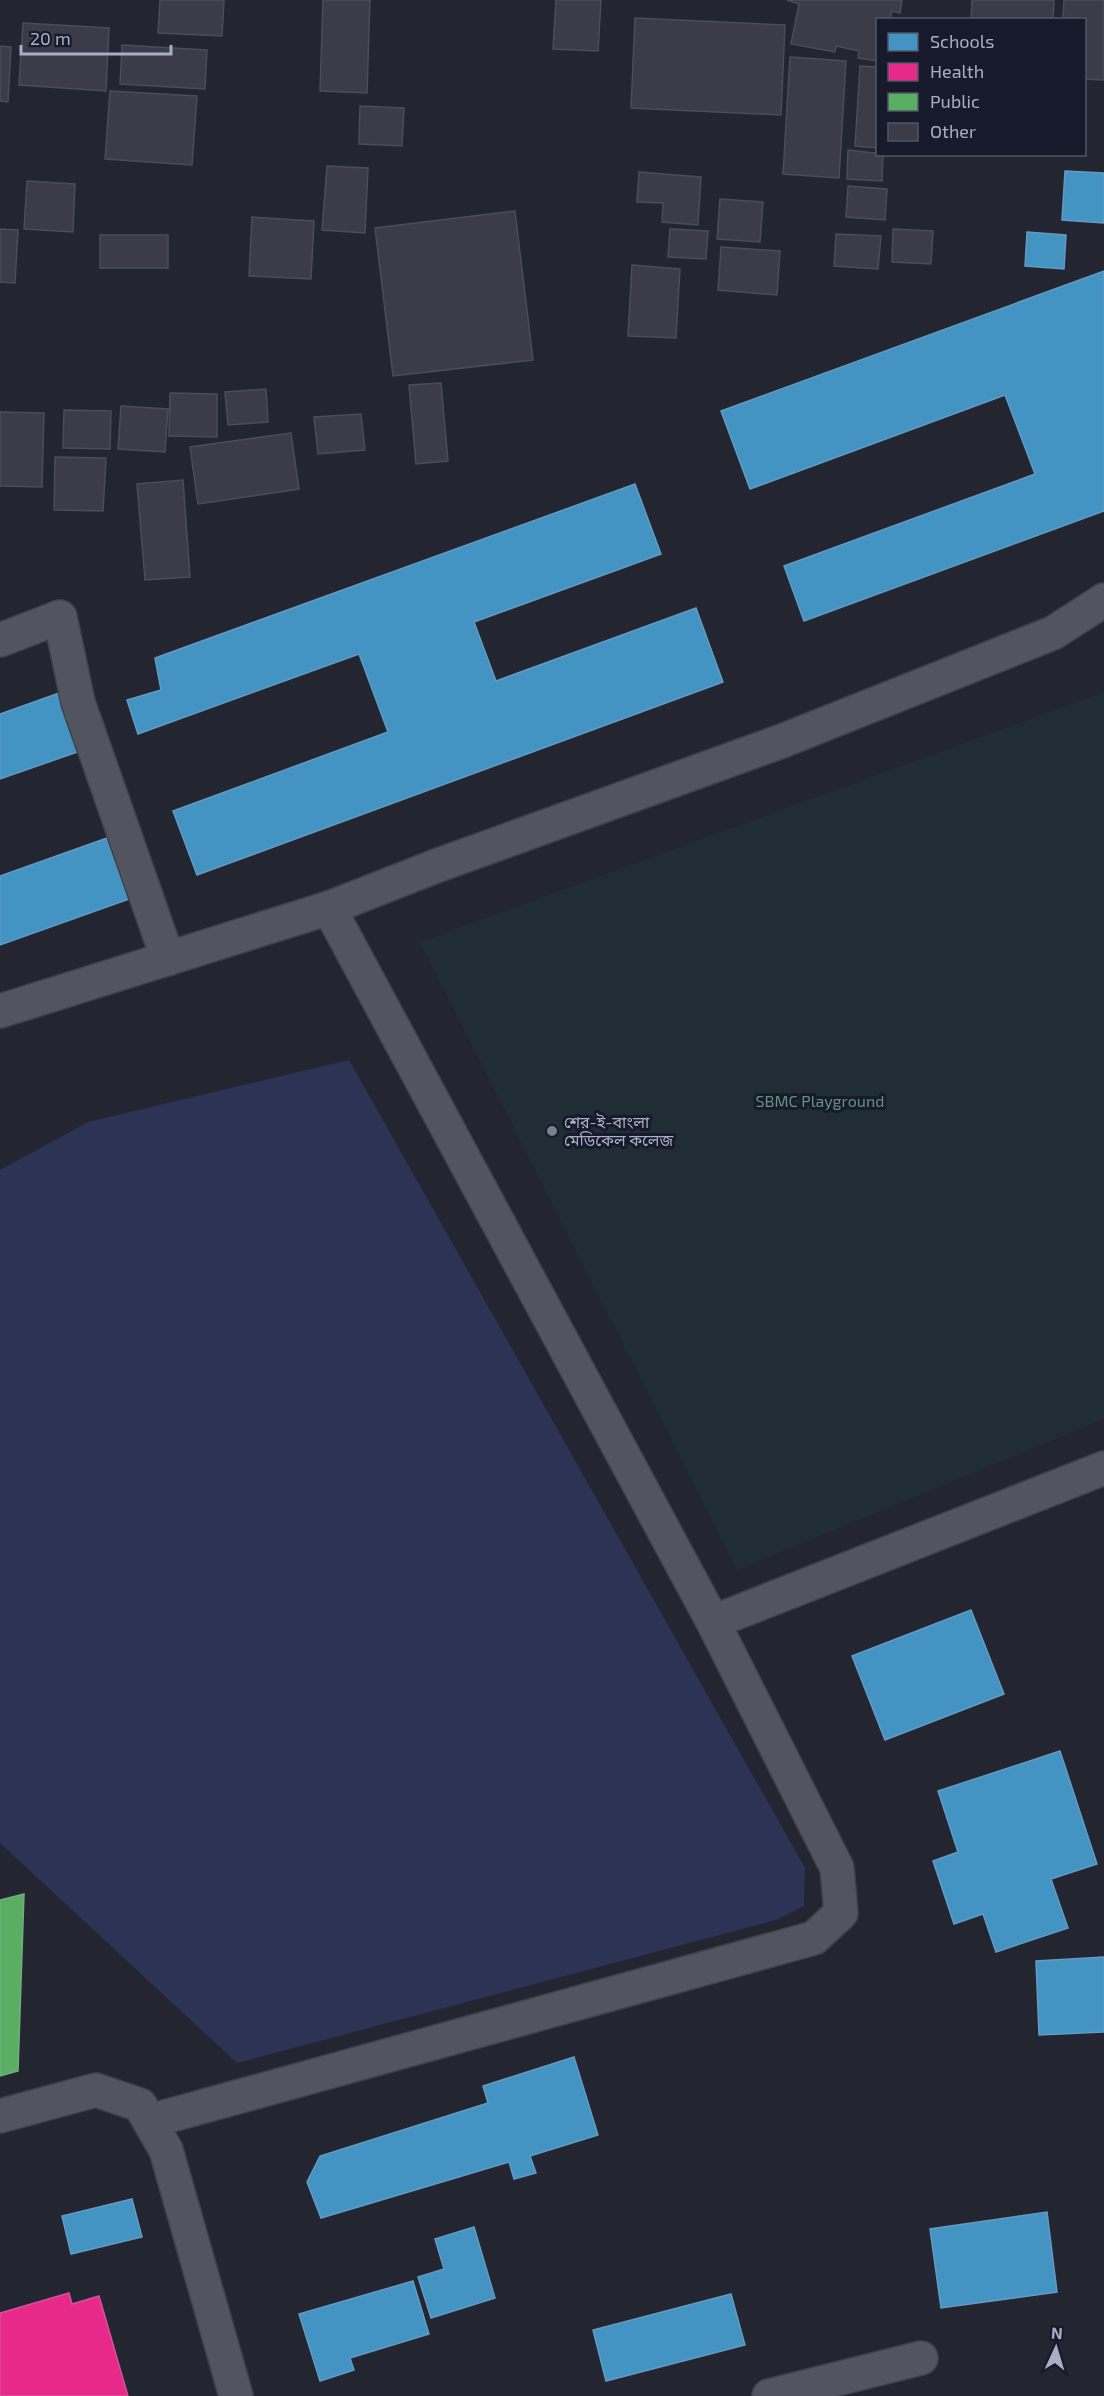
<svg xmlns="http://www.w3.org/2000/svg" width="1104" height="2396" viewBox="0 0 1104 2396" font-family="'Exo 2','Noto Sans Bengali',sans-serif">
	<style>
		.green { fill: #202d35 }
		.water { fill: #2c3355 }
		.schools { fill: #4393c3; stroke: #629bc3; stroke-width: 1.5 }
		.health { fill: #e7298a; stroke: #d5519b; stroke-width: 1.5 }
		.public { fill: #5aae61; stroke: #72ae7f; stroke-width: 1.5 }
		.building { fill: #3b3c47; stroke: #4a4d58; stroke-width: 1.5 }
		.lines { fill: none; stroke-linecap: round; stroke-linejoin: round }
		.minor-casing { stroke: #3f414a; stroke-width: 36 }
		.minor { stroke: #52545f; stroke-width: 33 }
		.poi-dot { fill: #7b7e90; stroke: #171a2a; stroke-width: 2 }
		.labels { text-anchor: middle; stroke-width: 6; stroke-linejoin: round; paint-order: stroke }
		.park-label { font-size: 16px; fill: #62947a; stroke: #171a2a }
		.poi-label { font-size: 16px; fill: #aaaec4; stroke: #171a2a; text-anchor: start }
	</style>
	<rect width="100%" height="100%" fill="#232630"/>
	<!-- green -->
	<path class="green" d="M1104,692V1419L737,1570L420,942Z"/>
	<!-- water -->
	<path class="water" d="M349,1060L805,1868L804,1906L776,1920L237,2063L0,1843V1170L88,1122Z"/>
	<!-- schools -->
	<path class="schools" d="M1065,171L1104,173V223L1062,220Z
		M1027,232L1066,235L1064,269L1025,266Z
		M1104,271V511L804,621L784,566L1035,474L1005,395L750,489L721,411Z
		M635,484L661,554L474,622L496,681L696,608L723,682L197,875L173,811L388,732L359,654L138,734L127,700L161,690L155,658Z
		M62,692L83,750L0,779V714Z
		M107,838L129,899L0,945V876Z
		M971,1610L1004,1694L885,1740L852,1656Z
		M1060,1751L1097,1864L1051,1879L1068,1928L996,1952L983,1914L954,1924L933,1861L958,1852L938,1791Z
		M1104,1957V2032L1039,2035L1036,1961Z
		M574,2057L598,2135L530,2156L536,2173L514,2179L509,2162L321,2218L307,2182L320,2156L488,2103L483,2086Z
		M132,2199L142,2237L71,2254L62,2216Z
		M1047,2212L1057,2292L941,2308L930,2229Z
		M474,2227L495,2298L431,2318L418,2277L444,2269L435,2239Z
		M413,2281L429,2334L350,2358L354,2370L320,2381L299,2314Z
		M731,2294L745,2345L606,2381L593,2330Z"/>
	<!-- health -->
	<path class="health" d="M69,2293L72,2304L99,2296L128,2396H0V2313Z"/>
	<!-- public -->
	<path class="public" d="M24,1894L18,2071L0,2076V1900Z"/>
	<!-- building -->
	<path class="building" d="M160,0H224L222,36L158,33Z
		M323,0H370L367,93L320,91Z
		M556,0H601L598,51L553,49Z
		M787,0H902L900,13L892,11L890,20H878V61L858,58L859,51L836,46L835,52L791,44L799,4Z
		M972,0H1054L1053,20H971Z
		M1064,0H1104V80L1084,79V20H1063Z
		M635,18L785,25L781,115L631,108Z
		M23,23L109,28L106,91L19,85Z
		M122,45L207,50L205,89L120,84Z
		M0,46L11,47L8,102L0,101Z
		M790,57L846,61L839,178L783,174Z
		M860,66L878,67V148L855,146Z
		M110,91L197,96L192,165L105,159Z
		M360,106L404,108L402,146L359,144Z
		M848,150L883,154L882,181L847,179Z
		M327,166L368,168L365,233L322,230Z
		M639,172L701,177L698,225L662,222L663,203L637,202Z
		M27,181L75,184L73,232L24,229Z
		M848,186L887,189L885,220L846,217Z
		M720,199L763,202L760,242L717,239Z
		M515,211L533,360L393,376L375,228Z
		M252,217L314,221L311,279L249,276Z
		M0,229L18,230L15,283L0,282Z
		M670,229L708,231L706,259L668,257Z
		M893,229L933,231L931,264L892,262Z
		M836,234L881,236L878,269L834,266Z
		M100,235H168V268H100Z
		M721,247L780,251L777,295L718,290Z
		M632,265L680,269L676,338L628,336Z
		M441,383L448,461L416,464L409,385Z
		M266,389L268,422L228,425L225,392Z
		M170,393L217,394V437L169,436Z
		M121,406L168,409L165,452L118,449Z
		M64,410L111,411L110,449L63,448Z
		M0,412L44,413L42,487L0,486Z
		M361,414L365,450L318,454L314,417Z
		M291,433L299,489L198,504L190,447Z
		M55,457L106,458L103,511L54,510Z
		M183,480L190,577L145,580L137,484Z"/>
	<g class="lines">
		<!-- minor casing -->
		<g class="minor-casing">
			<path id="minor" d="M0,640L60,617L78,702L168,959
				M329,908L713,1622L1104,1468
				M0,1011L329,908L436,866L782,741L1053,633L1104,600
				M0,2116L96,2090L140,2105L166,2150L236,2396
				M150,2121L814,1938L841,1913L837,1868L713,1622
				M769,2396L921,2358"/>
		</g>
		<!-- minor -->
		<use href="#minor" class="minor"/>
	</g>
	<!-- markers -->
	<circle class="poi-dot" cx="552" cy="1131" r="6"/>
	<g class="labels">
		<!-- park labels -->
		<g class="park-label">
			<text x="820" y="1107">SBMC Playground</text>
		</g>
		<!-- poi labels -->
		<g class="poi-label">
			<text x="564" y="1128">শের-ই-বাংলা<tspan x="564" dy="18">মেডিকেল কলেজ</tspan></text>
		</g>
	</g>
	<!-- legend -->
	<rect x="876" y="18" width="210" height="138" fill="#171a2a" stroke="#525568" stroke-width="1.5"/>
	<rect x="888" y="33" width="30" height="18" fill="#4393c3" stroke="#525568" stroke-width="1.5"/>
	<text x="930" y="48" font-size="18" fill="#aaaec4">Schools</text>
	<rect x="888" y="63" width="30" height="18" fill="#e7298a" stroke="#525568" stroke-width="1.5"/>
	<text x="930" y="78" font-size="18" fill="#aaaec4">Health</text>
	<rect x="888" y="93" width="30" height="18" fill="#5aae61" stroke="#525568" stroke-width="1.5"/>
	<text x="930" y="108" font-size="18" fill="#aaaec4">Public</text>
	<rect x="888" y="123" width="30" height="18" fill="#3b3c47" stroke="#525568" stroke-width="1.5"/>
	<text x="930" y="138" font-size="18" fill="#aaaec4">Other</text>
	<!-- north arrow -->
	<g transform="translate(1056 2348) rotate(4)" stroke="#171a2a" stroke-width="4.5" paint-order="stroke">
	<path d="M0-4.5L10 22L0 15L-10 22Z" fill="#aaaec4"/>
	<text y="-9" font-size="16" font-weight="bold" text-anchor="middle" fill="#aaaec4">N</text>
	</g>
	<!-- scale -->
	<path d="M21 45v9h150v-9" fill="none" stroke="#aaaec4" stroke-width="3"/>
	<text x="30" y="45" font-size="18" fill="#aaaec4" stroke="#171a2a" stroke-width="4.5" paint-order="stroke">20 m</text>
</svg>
